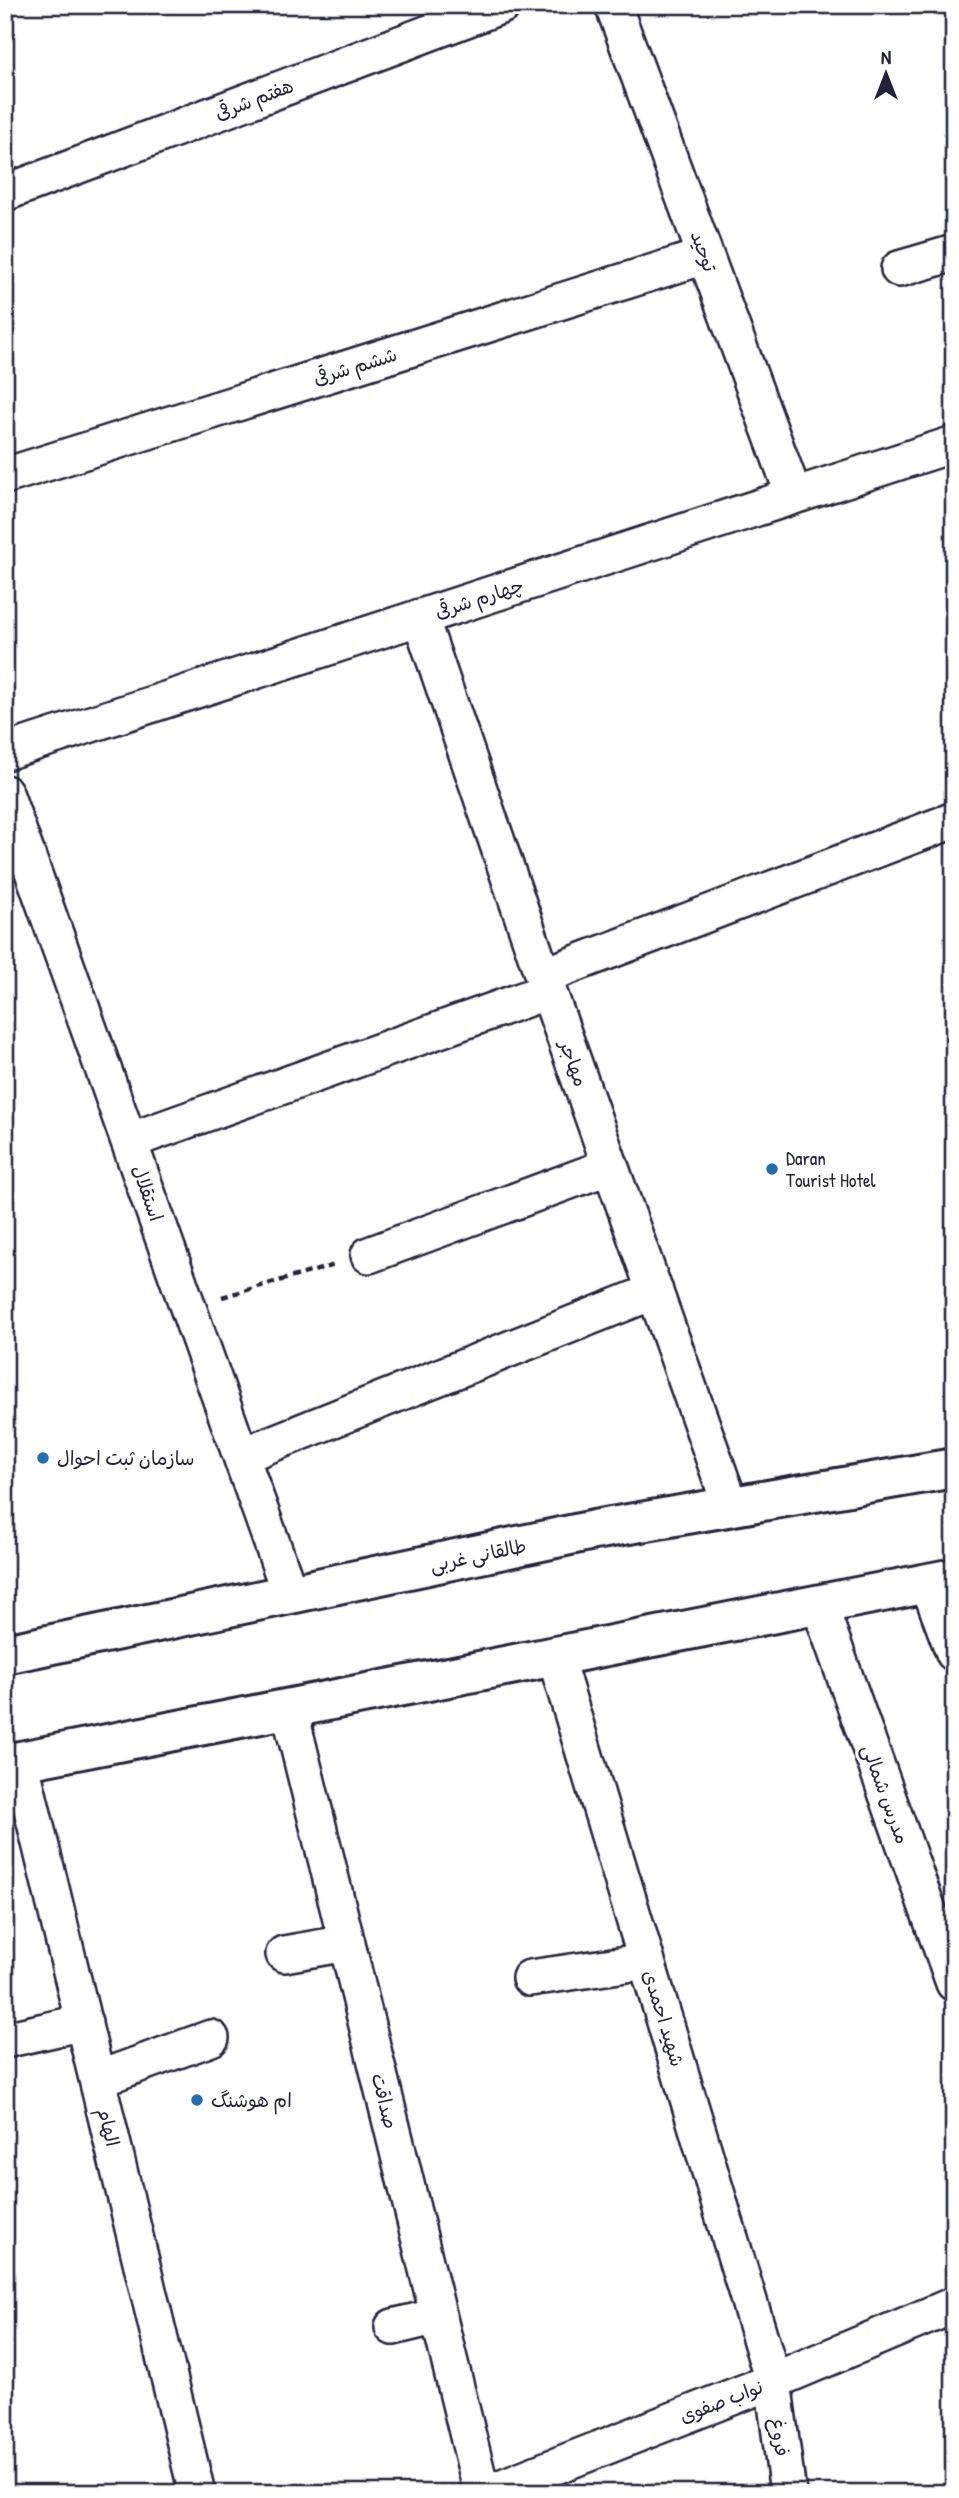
<svg xmlns="http://www.w3.org/2000/svg" width="959" height="2498" viewBox="0 0 959 2498" font-family="'Patrick Hand','Playpen Sans Arabic',sans-serif">
	<style>
		.lines { fill: none; stroke-linecap: round; stroke-linejoin: round }
		.minor-casing { stroke: #22223b; stroke-width: 40 }
		.major-casing { stroke: #22223b; stroke-width: 44 }
		.path { stroke: #22223b; stroke-width: 4.5; stroke-dasharray: 7 5; stroke-linecap: butt }
		.minor { stroke: #fff; stroke-width: 35 }
		.major { stroke: #fff; stroke-width: 38 }
		.poi-dot { fill: #1f6fb2; stroke: #fff; stroke-width: 2.5 }
		.labels { text-anchor: middle; stroke-width: 6; stroke-linejoin: round; paint-order: stroke }
		.street-label { font-size: 19px; fill: #22223b; stroke: #fff }
		.poi-label { font-size: 19px; fill: #22223b; stroke: #fff; text-anchor: start }
	</style>
	<rect width="100%" height="100%" fill="#fff"/>
	<filter id="ink" filterUnits="userSpaceOnUse"><feTurbulence type="fractalNoise" baseFrequency=".0143" numOctaves="2"/><feDisplacementMap in="SourceGraphic" scale="14" xChannelSelector="R" yChannelSelector="G"/><feConvolveMatrix kernelMatrix="1 2 1 2 8 2 1 2 1" color-interpolation-filters="sRGB"/></filter>
	<g filter="url(#ink)">
		<g class="lines">
			<!-- minor casing -->
			<g class="minor-casing">
				<path id="minor" d="M613,5L794,496
					M5,193L503,5
					M899,269L954,253
					M5,476L705,256
					M420,617L543,976L731,1507
					M5,752L954,444
					M5,793L290,1594
					M543,976L954,820
					M129,1141L548,991
					M369,1255L610,1166
					M241,1456L655,1291
					M928,1583L954,1653
					M819,1604L954,1983
					M555,1656L773,2381L788,2493
					M289,1708L482,2493
					M20,1760L197,2493
					M284,1954L347,1943
					M530,1978L647,1961
					M5,2040L84,2022
					M98,2079L211,2038
					M393,2327L438,2316
					M487,2493L773,2381L954,2305"/>
			</g>
			<!-- major casing -->
			<g class="major-casing">
				<path id="major" d="M5,1654L594,1530L954,1468
					M5,1764L954,1578"/>
			</g>
			<!-- path -->
			<path class="path" d="M222,1297L335,1265"/>
			<!-- minor -->
			<use href="#minor" class="minor"/>
			<!-- major -->
			<use href="#major" class="major"/>
		</g>
	</g>
	<!-- markers -->
	<g class="poi-dot">
		<circle cx="772" cy="1169" r="7"/>
		<circle cx="43" cy="1458" r="7"/>
		<circle cx="197" cy="2100" r="7"/>
	</g>
	<g class="labels">
		<!-- street labels -->
		<g class="street-label">
			<text transform="translate(254 99) rotate(-21)" y="7">هفتم شرقی</text>
			<text transform="translate(704 251) rotate(70)" y="7">توحید</text>
			<text transform="translate(355 366) rotate(-17)" y="7">ششم شرقی</text>
			<text transform="translate(479 598) rotate(-18)" y="7">چهارم شرقی</text>
			<text transform="translate(574 1063) rotate(70)" y="7">مهاجر</text>
			<text transform="translate(148 1193) rotate(71)" y="7">استقلال</text>
			<text transform="translate(478 1555) rotate(-12)" y="7">طالقانی غربی</text>
			<text transform="translate(886 1794) rotate(70)" y="7">مدرس شمالی</text>
			<text transform="translate(664 2018) rotate(73)" y="7">شهید احمدی</text>
			<text transform="translate(385 2101) rotate(76)" y="7">صداقت</text>
			<text transform="translate(109 2127) rotate(76)" y="7">الهام</text>
			<text transform="translate(721 2401) rotate(-21)" y="7">نواب صفوی</text>
			<text transform="translate(780 2437) rotate(82)" y="7">فروغ</text>
		</g>
		<!-- poi labels -->
		<g class="poi-label">
			<text x="786" y="1165">Daran<tspan x="786" dy="22">Tourist Hotel</tspan></text>
			<text x="57" y="1465">سازمان ثبت احوال</text>
			<text x="211" y="2107">ام هوشنگ</text>
		</g>
	</g>
	<!-- margin -->
	<rect width="959" height="2498" fill="none" stroke="#fff" stroke-width="28"/>
	<rect x="14" y="14" width="931" height="2470" fill="none" stroke="#22223b" stroke-width="2.5" filter="url(#ink)"/>
	<!-- north arrow -->
	<g transform="translate(886 74)" stroke="#ffffff" stroke-width="5" paint-order="stroke">
	<path d="M0-5L12 26L0 18L-12 26Z" fill="#22223b"/>
	<text y="-10" font-size="19" font-weight="bold" text-anchor="middle" fill="#22223b">N</text>
	</g>
</svg>
